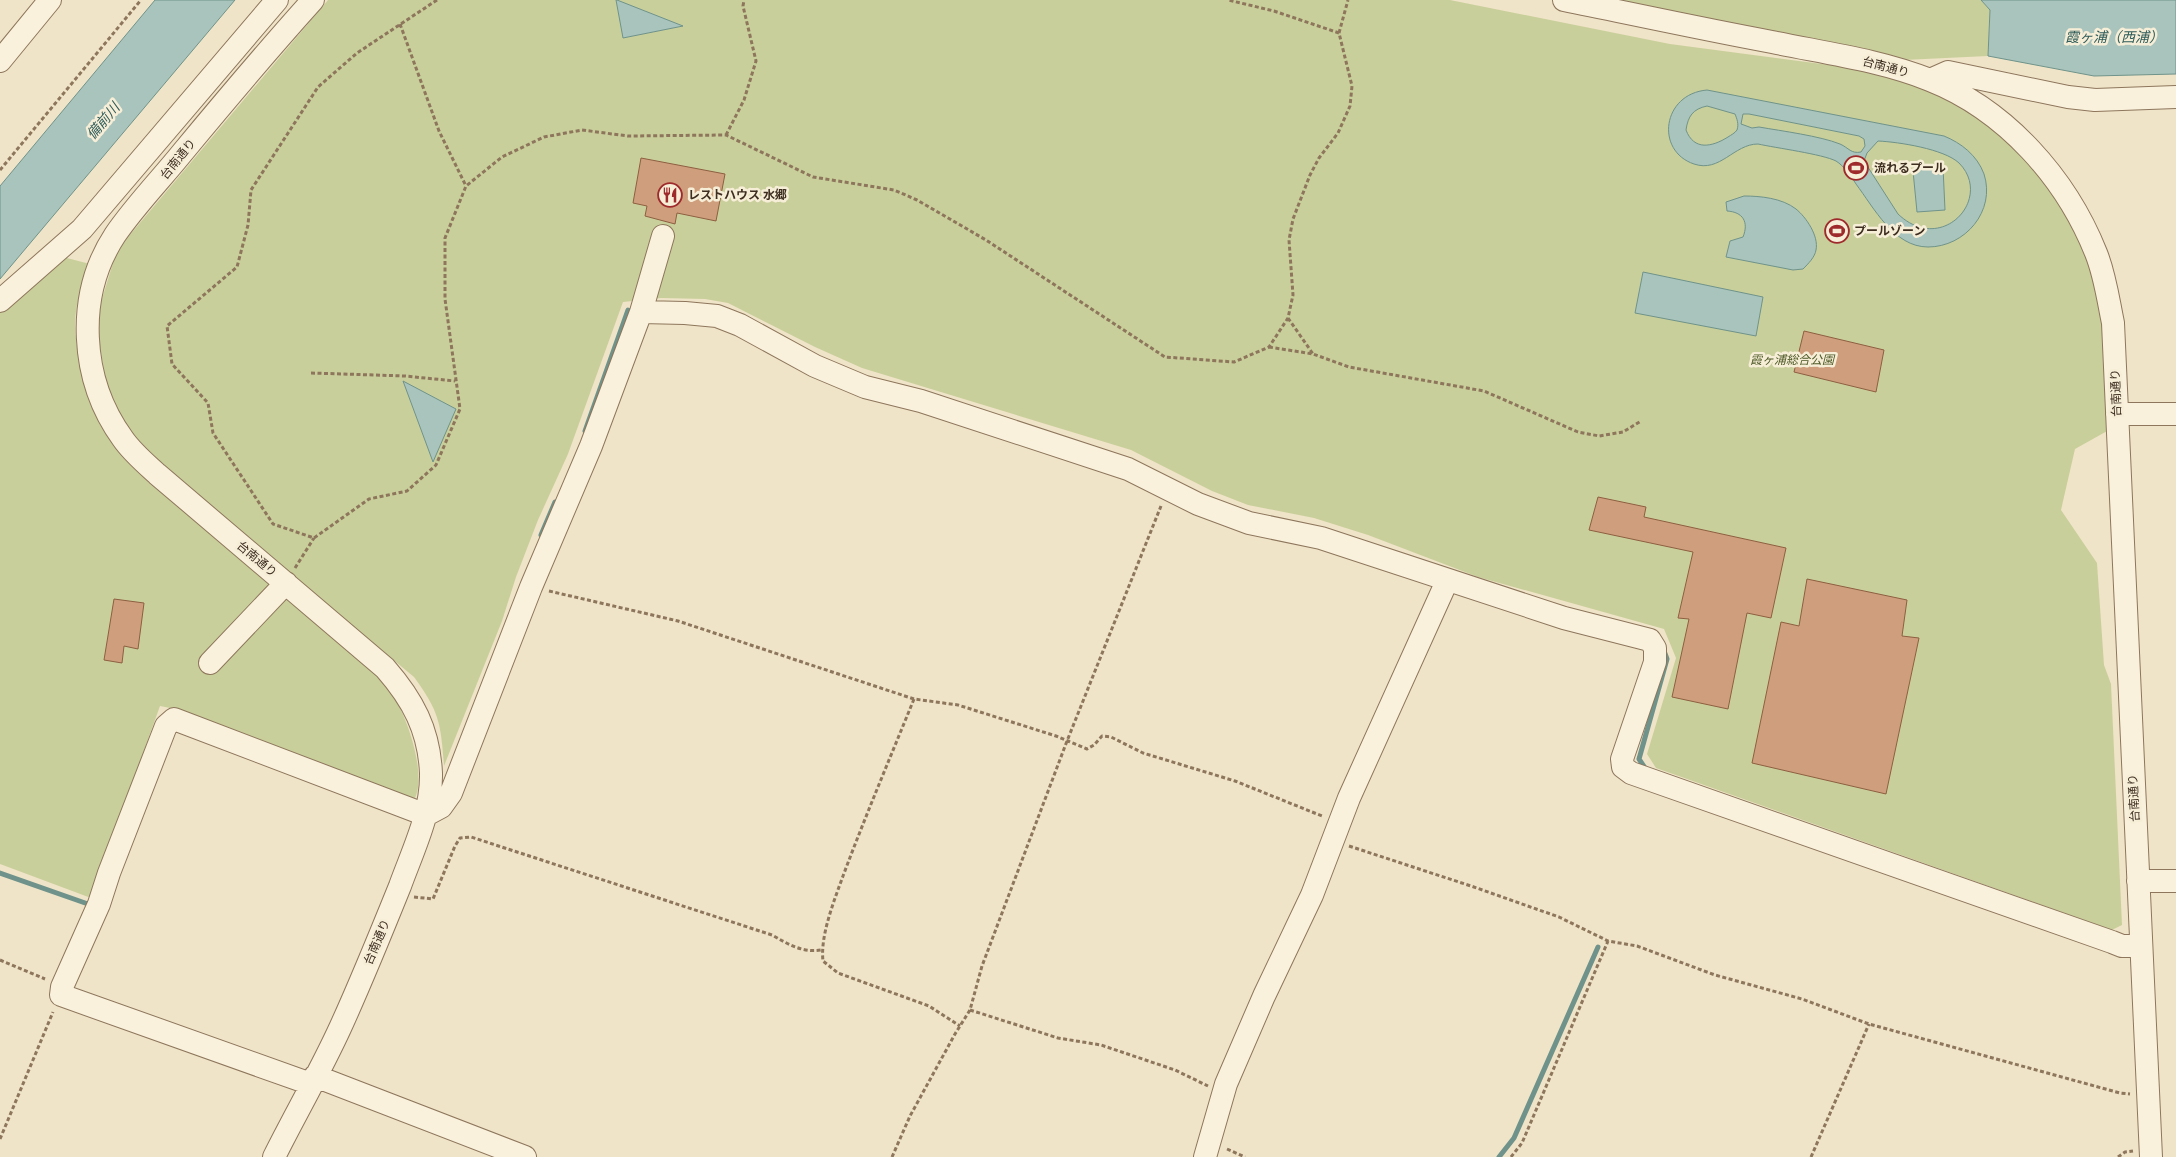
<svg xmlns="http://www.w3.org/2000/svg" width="2176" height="1157" viewBox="0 0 2176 1157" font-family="'Times New Roman','Noto Sans JP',serif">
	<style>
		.green { fill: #c9cf9b }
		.water { fill: #a9c4bc; stroke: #6f938a; fill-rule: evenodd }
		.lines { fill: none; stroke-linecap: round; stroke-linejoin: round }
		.stream { stroke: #6f938a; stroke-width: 5 }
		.building { fill: #cf9f7d; stroke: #8d5f41 }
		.minor-casing { stroke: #8d765c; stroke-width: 24 }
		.path { stroke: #8d765c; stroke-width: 3; stroke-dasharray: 4 2.5; stroke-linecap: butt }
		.minor { stroke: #faf1dc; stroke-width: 22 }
		.labels { text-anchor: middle; stroke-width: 5; stroke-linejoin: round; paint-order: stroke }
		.street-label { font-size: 12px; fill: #3d2e20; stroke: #f7eed8 }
		.poi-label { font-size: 12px; font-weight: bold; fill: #3d2e20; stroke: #f7eed8; text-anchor: start }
		.park-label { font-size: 12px; font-style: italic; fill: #4d5a26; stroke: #f7eed8 }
		.water-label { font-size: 14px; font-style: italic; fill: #2f5d5a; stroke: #f7eed8 }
	</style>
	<rect width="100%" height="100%" fill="#f0e4c8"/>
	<!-- green -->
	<path class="green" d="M328,0H1450L1670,44L1883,72L1923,85L1982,117L2036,167L2082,239L2100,294L2109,430L2075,449L2061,510L2097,563L2104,665L2111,684L2122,925L2112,930L1656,768L1647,754L1676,658L1664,629L1478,577L1368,535L1314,518L1248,505L1212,491L1131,450L862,368L815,347L728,303L705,299L661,298L623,302L568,454L538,520L516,577L502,621L444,766C441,723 439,711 414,677L226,521L144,449L119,415L106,384L98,334L100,305L117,250Z
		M1584,0H1981L1990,10L1988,56L1904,60Z
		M63,257L90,264C86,278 80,291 77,305C71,336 81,370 91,399L374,671C382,681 391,691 397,702C409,724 428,779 413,802L260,744L170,708L160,706L91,898L0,864V313L15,295Z"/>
	<!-- water -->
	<path class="water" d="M155,0H235L0,279V186Z
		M616,0H617L683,26L623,38Z
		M1981,0H2176V74L2094,76L1988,56L1990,10Z
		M1707,90L1944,136C1961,143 1977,155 1984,174C1996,211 1965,247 1928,247C1894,247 1874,208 1856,184C1851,176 1844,166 1836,161C1822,154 1776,148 1758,144C1734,144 1720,173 1694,164C1655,151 1662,94 1707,90ZM1707,106L1735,114C1737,119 1739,124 1737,130C1735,133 1731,135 1728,137C1712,147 1694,151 1686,130C1688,116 1693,109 1707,106ZM1743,114H1749L1859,136L1864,139L1865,146L1861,152C1851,154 1849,148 1840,144C1820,136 1782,131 1759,127L1752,128L1741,124ZM1878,141C1899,142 1944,149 1959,163C1994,198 1942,256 1898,214L1864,161L1867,153Z
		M1938,164L1943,167L1945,210L1917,212L1913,171L1918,166Z
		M1744,196C1760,196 1782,198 1796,209C1806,217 1819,236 1816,250C1815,257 1808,264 1803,269L1793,270L1726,257L1730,241L1743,237C1749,222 1743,212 1727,211L1726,202Z
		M1643,272L1763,297L1756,336L1635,313Z
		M403,381L456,409L433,462Z"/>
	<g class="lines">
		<!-- stream -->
		<path class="stream" d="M585,431L628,310
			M541,535L555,502
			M1647,771L1639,759L1667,659L1664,651
			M0,873L88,904L91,902
			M1499,1157L1514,1138L1598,947"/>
	</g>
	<!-- building -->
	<path class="building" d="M641,158L725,174L716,221L677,213L675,224L645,216L647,206L633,203Z
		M1804,331L1884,350L1876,392L1794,372Z
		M1598,497L1646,507L1644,517L1786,548L1771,618L1747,613L1728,709L1672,697L1689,619L1678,618L1693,552L1589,530Z
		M1807,579L1907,600L1902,636L1919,638L1886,794L1752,763L1781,622L1799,626Z
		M114,599L144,603L138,649L124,646L122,663L104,660Z"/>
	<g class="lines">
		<!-- minor casing -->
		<g class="minor-casing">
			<path id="minor" d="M1564,0C1633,14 1702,29 1772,42C1825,53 1880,60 1930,80C2006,110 2066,178 2096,253C2105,275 2108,299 2113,323L2151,1157
				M0,61L50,0
				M1930,80L1948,72L2068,97L2095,100L2176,97
				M0,301L82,229L277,0
				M641,312L663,236
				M2117,414H2176
				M210,663L286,583
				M2138,881H2176
				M315,1076L525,1157
				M311,1084L61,995L62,987L99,904L109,873L166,726L174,719L426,815L441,807L451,793L531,587L591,446L641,312L685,313L717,316L740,325L815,366L865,387L921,401L1128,469L1198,504L1249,523L1321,538L1564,618L1650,640L1655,648V662L1622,759L1623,767L1631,773L2112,942L2122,946H2140
				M274,1157C296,1113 321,1070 341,1026C362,980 381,933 400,886C413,850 432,812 431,773C429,730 413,700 385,668L157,474C145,463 132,452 123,439C80,380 75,296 115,235C134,207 161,179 182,153C225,101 268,50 313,0
				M1205,1157L1226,1084L1264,996L1312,895L1349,798L1447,581"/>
		</g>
		<!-- path -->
		<path class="path" d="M437,0L357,53L318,87L251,190L248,225L237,267L167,326L172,364L208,403L213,433L273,524L314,538L369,499L407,491L436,465L460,409L445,299V238L466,186L502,157L544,137L582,130L628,136L726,135L813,177L894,190L917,200L986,240L1165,357L1234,362L1269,347L1288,318L1293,295L1289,240L1293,219L1310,175L1319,158L1338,133L1350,106L1352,86L1339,33L1274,11L1228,0
			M400,24L439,131L466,186
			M1339,33L1348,0
			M726,135L744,100L756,61L743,6L744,0
			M0,170L141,0
			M1288,318L1313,354
			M1269,347L1313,354L1349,367L1484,391L1578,432L1599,436L1623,432L1641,421
			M311,373L405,376L455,381
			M295,568L314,538
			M549,591L678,621L914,699L958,705L1056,736L1087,749L1094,745L1102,736L1111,737L1143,753L1235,781L1322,816
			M914,699C890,758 865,817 843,876C834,901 820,936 823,961L838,973L929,1006L960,1026
			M1349,846L1471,886L1559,917L1608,941L1637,946L1715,975L1802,999L1869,1024L2120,1093L2130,1094
			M414,897L433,899L455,846L460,838L471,837L772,935C788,944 802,953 821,950
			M0,960L45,979
			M970,1010L1058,1038L1101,1045L1175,1070L1208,1086
			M0,1139L53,1012
			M1227,1149L1245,1157
			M892,1157L910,1116L955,1034L970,1010L982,966L1067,741L1161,506
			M1511,1157L1522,1143L1608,941
			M1811,1157L1869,1024
			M2118,1157L2125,1152L2133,1151"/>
		<!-- minor -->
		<use href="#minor" class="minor"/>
	</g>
	<!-- icons -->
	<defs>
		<g id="stadium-ring" transform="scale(1.25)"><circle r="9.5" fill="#f7eed8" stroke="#9e2a2b" stroke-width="1.5"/><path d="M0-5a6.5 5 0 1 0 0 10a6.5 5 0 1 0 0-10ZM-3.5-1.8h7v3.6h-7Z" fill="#9e2a2b"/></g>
		<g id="restaurant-ring" transform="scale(1.25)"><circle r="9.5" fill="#f7eed8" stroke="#9e2a2b" stroke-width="1.5"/><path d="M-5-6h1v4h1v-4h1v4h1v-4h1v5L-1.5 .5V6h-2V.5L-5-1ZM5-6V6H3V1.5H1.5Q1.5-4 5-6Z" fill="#9e2a2b"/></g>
	</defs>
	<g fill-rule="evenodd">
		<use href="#stadium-ring" x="1856" y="168"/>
		<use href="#restaurant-ring" x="670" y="195"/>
		<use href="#stadium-ring" x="1837" y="231"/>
	</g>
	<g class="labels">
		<!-- street labels -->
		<g class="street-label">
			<text transform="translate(1886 67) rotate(15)" y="4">台南通り</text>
			<text transform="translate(178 159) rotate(-51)" y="4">台南通り</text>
			<text transform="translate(2116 393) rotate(-92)" y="4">台南通り</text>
			<text transform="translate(257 559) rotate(40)" y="4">台南通り</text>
			<text transform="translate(2134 798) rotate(-93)" y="4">台南通り</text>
			<text transform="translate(377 942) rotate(-67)" y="4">台南通り</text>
		</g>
		<!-- poi labels -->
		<g class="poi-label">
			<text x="1874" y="172">流れるプール</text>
			<text x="688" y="199">レストハウス 水郷</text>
			<text x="1854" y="235">プールゾーン</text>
		</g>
		<!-- park labels -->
		<g class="park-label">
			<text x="1792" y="364">霞ヶ浦総合公園</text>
		</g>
		<!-- water labels -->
		<g class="water-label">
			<text x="2114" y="42">霞ヶ浦（西浦）</text>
			<text transform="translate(103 121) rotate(-50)" y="5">備前川</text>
		</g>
	</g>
</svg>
